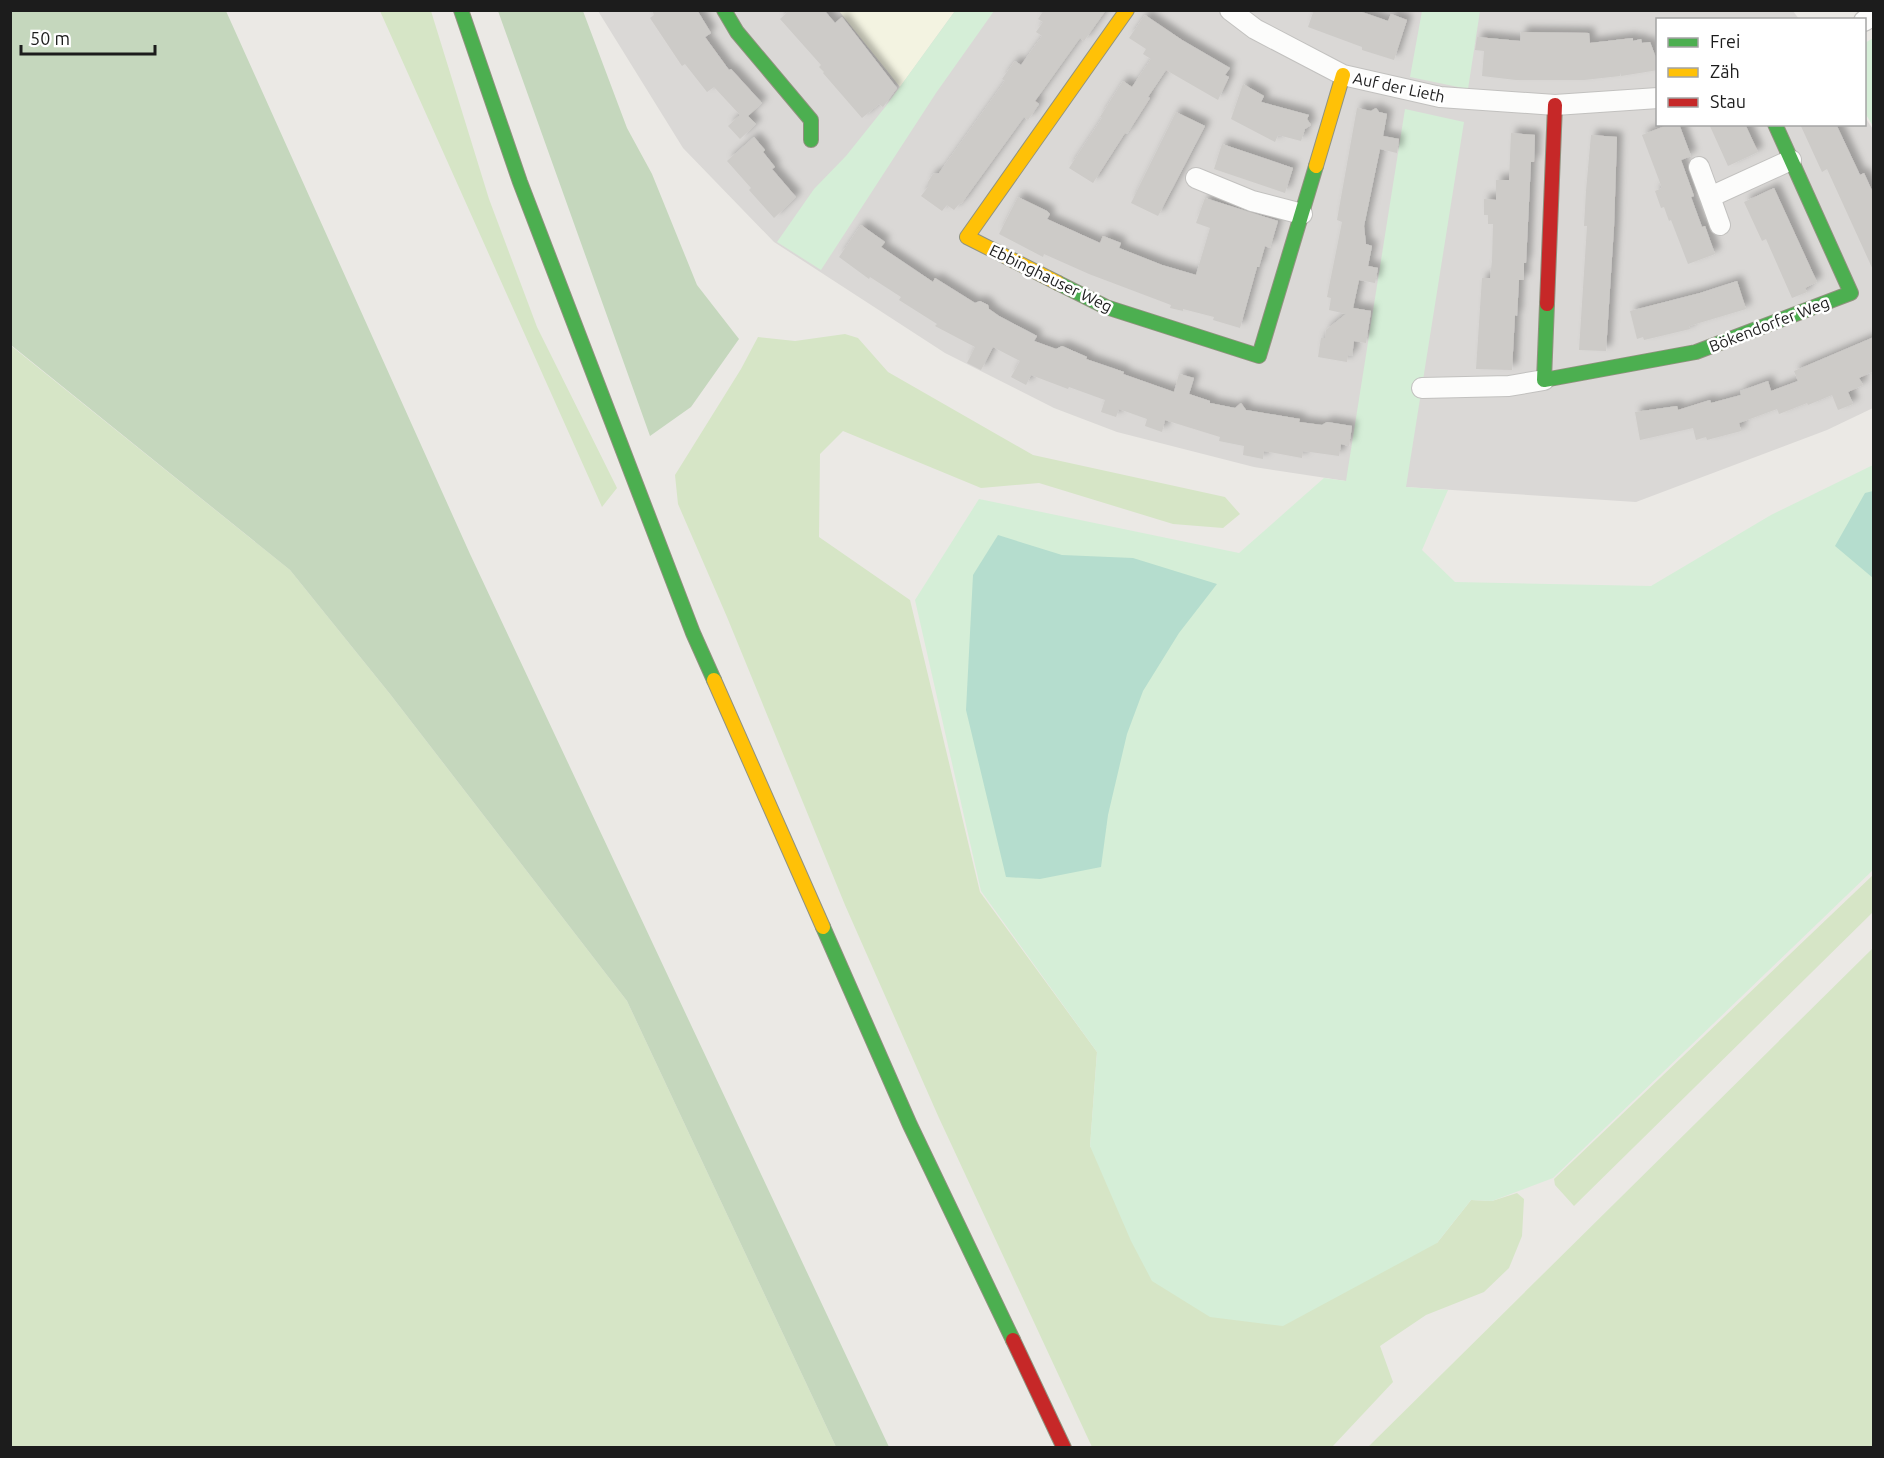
<svg xmlns="http://www.w3.org/2000/svg" width="1884" height="1458" viewBox="0 0 1884 1458" font-family="Ubuntu,sans-serif">
	<style>
		.residential { fill: #dad8d6 }
		.education { fill: #f3f3e1 }
		.grass { fill: #d6e5c6 }
		.forest { fill: #c5d7bd }
		.park { fill: #d5eed7 }
		.pitch { fill: #b5ddce }
		.building { fill: #cdcbc8; filter: url(#shadow) }
		.lines { fill: none; stroke-linecap: round; stroke-linejoin: round }
		.street-casing { stroke: #c2c1bf; stroke-width: 22 }
		.fast-casing { stroke: #90927f; stroke-width: 16 }
		.slow-casing { stroke: #90927f; stroke-width: 16 }
		.jam-casing { stroke: #90927f; stroke-width: 16 }
		.street { stroke: #fcfcfb; stroke-width: 20 }
		.fast { stroke: #4caf50; stroke-width: 14 }
		.slow { stroke: #ffc107; stroke-width: 14 }
		.jam { stroke: #c62828; stroke-width: 14 }
		.labels { text-anchor: middle; stroke-width: 5; stroke-linejoin: round; paint-order: stroke }
		.street-label { font-size: 16px; fill: #1c1c1c; stroke: #fff }
	</style>
	<defs>
		<filter id="shadow"><feDropShadow dx="5.5" dy="-5.5" stdDeviation="3" flood-color="#0004"/></filter>
	</defs>
	<rect width="100%" height="100%" fill="#ebe9e5"/>
	<!-- residential -->
	<path class="residential" d="M598,11H1793L1799,19L1658,20V124H1864L1865,117L1874,131L1873,408L1827,430L1636,502L1406,487L1346,481L1254,467L1117,432L1054,408L945,353L774,242L683,148Z"/>
	<!-- education -->
	<path class="education" d="M839,11H955L900,87Z"/>
	<!-- grass -->
	<path class="grass" d="M380,11H431L489,199L537,327L617,488L602,507Z
		M845,334L858,338L888,372L1033,455L1225,497L1240,514L1223,528L1173,524L1039,483L981,488L843,431L820,454L819,537L910,600L980,892L1097,1052L1090,1147L1437,1243L1471,1200L1492,1201L1517,1193L1524,1199L1522,1236L1509,1268L1484,1292L1426,1315L1380,1346L1393,1382L1332,1447H1092L939,1118L845,905L727,617L678,504L675,475L741,369L758,337L795,341Z
		M10,345L290,570L390,694L627,1001L836,1447H11Z
		M1873,875V912L1574,1206L1555,1185L1554,1179Z
		M1873,948V1447H1368Z"/>
	<!-- forest -->
	<path class="forest" d="M10,11H226L470,554L889,1447H836L627,1001L390,694L290,570L11,345Z
		M498,11H583L627,128L652,174L697,285L739,339L691,407L650,436Z"/>
	<!-- park -->
	<path class="park" d="M955,11H994L936,93L821,270L777,242L814,189L846,156L886,106Z
		M1422,11H1480L1468,89L1410,77Z
		M1873,38V126L1865,113V43Z
		M1405,109L1464,122L1406,487L1448,490L1422,550L1455,582L1651,586L1771,515L1873,465V870L1553,1178L1492,1201L1471,1200L1437,1243L1283,1326L1210,1317L1152,1281L1131,1241L1090,1146L1097,1052L981,891L915,600L979,499L1239,553L1324,478L1346,481Z"/>
	<!-- pitch -->
	<path class="pitch" d="M1873,491H1874L1873,578L1835,546L1865,493Z
		M998,535L1062,555L1133,558L1217,584L1179,633L1143,691L1127,734L1108,815L1101,867L1040,879L1006,877L966,710L973,575Z"/>
	<!-- building -->
	<path class="building" d="M652,10H697L711,33L705,37L729,70L731,69L762,103L748,116L756,124L740,139L728,126L740,115L714,87L707,92L685,64L682,66L650,18L654,15Z
		M790,10H824L835,23L842,17L897,88L883,107L879,104L862,118L823,73L824,72L819,67L821,65L780,19Z
		M1044,10H1106L1084,41L1080,38L1035,101L1039,104L1028,120L1024,117L961,204L960,203L954,210L947,205L942,211L921,196L928,187V182L933,174L939,173L1005,81L1002,79L1015,61L1021,65L1042,36L1036,32L1043,22L1038,19Z
		M1314,10H1356L1388,21L1391,14L1407,20L1394,60L1362,50V47L1308,27Z
		M1145,15L1182,40L1230,68L1225,75L1229,77L1218,100L1166,70L1148,97L1150,98L1127,134L1125,133L1093,183L1069,168L1102,118L1100,117L1123,81L1132,87L1151,59L1143,54L1146,49L1129,38Z
		M1521,32L1589,33L1590,43L1633,38V41L1641,39L1642,43L1650,42L1658,63V70L1621,76L1620,72V76L1584,80H1516L1482,76L1484,51L1475,50L1477,37L1520,41Z
		M1243,84L1264,96L1261,102L1309,115L1307,119L1311,125L1305,129L1301,141L1278,135L1275,142L1231,119Z
		M1357,108L1371,111L1376,108L1379,112L1387,114L1383,136L1399,139L1397,153L1380,149L1364,226L1366,244L1372,246L1368,266L1378,268L1375,283L1359,280L1353,308L1371,311L1366,343L1354,341L1352,356L1348,355L1347,362L1318,357L1321,338H1325L1326,330L1346,314L1329,310L1331,298L1327,297L1342,222L1337,220Z
		M1176,112L1205,126L1158,216L1131,203Z
		M1670,124H1679L1691,156L1681,160L1694,196L1691,197L1702,227L1705,226L1715,254L1688,264L1671,220L1669,221L1664,207L1661,208L1655,191L1662,188L1642,135Z
		M1709,124H1745L1758,152L1728,166Z
		M1800,124H1836L1860,175L1864,173L1874,195V272L1827,169L1822,172Z
		M1511,133L1535,135L1534,162H1531L1526,263H1524V280H1519L1517,316L1515,315L1512,370L1476,369L1482,278H1490L1492,261L1493,224H1488V215H1484V199L1496,200V180H1509Z
		M1591,135L1617,137L1614,227L1606,351L1579,350L1587,226H1584L1586,191Z
		M754,137L765,150L763,152L775,167L772,169L796,197L774,218L749,190L751,188L727,161Z
		M1222,144L1293,168L1285,193L1214,169Z
		M1774,188L1817,282L1805,288L1807,292L1792,298L1766,239L1762,241L1744,202Z
		M1018,197L1047,211L1050,214L1047,219L1100,243L1103,236L1121,243L1119,248L1162,265L1196,275L1210,228L1196,223L1205,198L1278,221L1270,248L1265,246L1259,267H1257L1240,328L1213,320L1214,317L1183,309V311L1170,308L1171,305L1089,274L1044,254L1043,257L999,234Z
		M861,225L885,242L881,247L933,282L935,278L975,303L980,301L988,305L989,309L999,316L1037,336L1034,341L1056,349L1062,346L1087,357L1086,359L1124,372L1123,374L1174,392L1179,374L1194,378L1189,394L1210,401V403L1235,408L1241,403L1246,410L1300,419L1299,422L1322,425L1327,422L1352,426L1349,446L1341,444L1339,456L1303,451L1302,458L1264,451L1263,459L1243,455L1244,446L1219,441L1220,437L1165,420L1162,432L1145,426L1147,419L1119,409L1116,417L1101,412L1105,400L1069,387L1068,389L1031,375L1026,385L1011,377L1020,361L993,347L981,370L967,363L975,347L935,326L937,324L899,300L901,297L870,277L869,279L839,257Z
		M1737,281L1746,309L1689,326L1690,329L1644,340L1643,337L1637,339L1630,311L1700,293Z
		M1874,337V371L1859,378L1863,385L1848,392L1853,404L1838,410L1832,395L1808,405L1807,403L1779,414L1777,409L1739,423L1741,431L1707,440L1706,437L1696,440L1693,428L1640,440L1635,412L1677,406L1678,410L1710,400L1711,403L1741,395L1740,391L1768,381L1771,391L1798,381L1794,371Z"/>
	<g class="lines">
		<!-- street casing -->
		<g class="street-casing">
			<path id="street" d="M1230,10L1255,29L1343,75L1440,97L1555,105L1658,98
				M1864,21L1874,15
				M1699,167L1710,197L1791,160
				M1196,178L1252,201L1302,214
				M1710,197L1720,225
				M1422,388L1509,386L1544,380"/>
		</g>
		<!-- fast casing -->
		<g class="fast-casing">
			<path id="fast" d="M461,10L520,182L693,633L714,680
				M724,10L737,32L811,120V140
				M1058,283L1106,307L1259,356L1316,166
				M1547,304L1544,380L1696,352L1851,293L1775,124
				M823,927L910,1125L1013,1340"/>
		</g>
		<!-- slow casing -->
		<g class="slow-casing">
			<path id="slow" d="M1316,166L1343,75
				M1058,283L967,237L1127,10
				M714,680L823,927"/>
		</g>
		<!-- jam casing -->
		<g class="jam-casing">
			<path id="jam" d="M1547,304L1555,105
				M1013,1340L1064,1448"/>
		</g>
		<!-- street -->
		<use href="#street" class="street"/>
		<!-- fast -->
		<use href="#fast" class="fast"/>
		<!-- slow -->
		<use href="#slow" class="slow"/>
		<!-- jam -->
		<use href="#jam" class="jam"/>
	</g>
	<g class="labels">
		<!-- street labels -->
		<g class="street-label">
			<text transform="translate(1399 87) rotate(12)" y="6">Auf der Lieth</text>
			<text transform="translate(1051 278) rotate(26)" y="6">Ebbinghauser Weg</text>
			<text transform="translate(1769 324) rotate(-21)" y="6">Bökendorfer Weg</text>
		</g>
	</g>
	<!-- border -->
	<rect width="1884" height="1458" fill="none" stroke="#1c1c1c" stroke-width="24"/>
	<!-- legend -->
	<rect x="1656" y="18" width="210" height="108" fill="#ffffff" stroke="#a4a4a4" stroke-width="1.5"/>
	<rect x="1668" y="38" width="30" height="9" fill="#4caf50" stroke="#a4a4a4" stroke-width="1.5"/>
	<text x="1710" y="48" font-size="18" fill="#1c1c1c">Frei</text>
	<rect x="1668" y="68" width="30" height="9" fill="#ffc107" stroke="#a4a4a4" stroke-width="1.5"/>
	<text x="1710" y="78" font-size="18" fill="#1c1c1c">Zäh</text>
	<rect x="1668" y="98" width="30" height="9" fill="#c62828" stroke="#a4a4a4" stroke-width="1.5"/>
	<text x="1710" y="108" font-size="18" fill="#1c1c1c">Stau</text>
	<!-- scale -->
	<path d="M21 45v9h134v-9" fill="none" stroke="#1c1c1c" stroke-width="3"/>
	<text x="30" y="45" font-size="18" fill="#1c1c1c" stroke="#ffffff" stroke-width="4.5" paint-order="stroke">50 m</text>
</svg>
